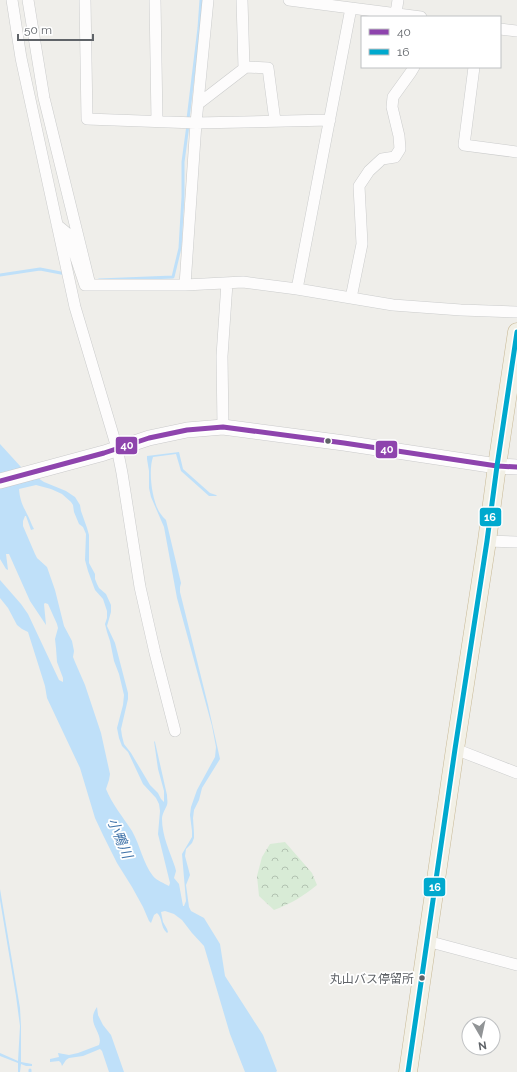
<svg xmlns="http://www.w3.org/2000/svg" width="517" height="1072" viewBox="0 0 517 1072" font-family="Raleway,'Noto Sans JP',sans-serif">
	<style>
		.forest { fill: url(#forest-crowns) }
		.water { fill: #bfe0f9; fill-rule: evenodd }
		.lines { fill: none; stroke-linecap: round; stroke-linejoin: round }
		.stream { stroke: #bfe0f9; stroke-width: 3 }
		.minor-casing { stroke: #cbcccc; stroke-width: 12 }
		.secondary-casing { stroke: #cacacb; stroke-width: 16 }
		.trunk-casing { stroke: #c8b996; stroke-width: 19 }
		.minor { stroke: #fdfcfc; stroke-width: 11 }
		.secondary { stroke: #fdfcfc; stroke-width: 15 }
		.trunk { stroke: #f2f0e6; stroke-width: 18 }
		.bus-1-casing { stroke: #fff; stroke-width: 8 }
		.bus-2-casing { stroke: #fff; stroke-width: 8 }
		.bus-1 { stroke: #8e44ad; stroke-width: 5 }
		.bus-2 { stroke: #00a9ce; stroke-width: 5 }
		.bus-dot { fill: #5f6368; stroke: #fff; stroke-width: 1.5 }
		.labels { text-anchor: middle; stroke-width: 3.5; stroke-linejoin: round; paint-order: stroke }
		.bus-label { font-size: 12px; fill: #5f6368; stroke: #fff; text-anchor: end }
		.water-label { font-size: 14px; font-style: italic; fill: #4174aa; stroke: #fff }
		.line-badge { stroke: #fff; stroke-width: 1.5 }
		.badge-label { font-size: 11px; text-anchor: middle; font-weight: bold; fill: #fff }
	</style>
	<defs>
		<pattern id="forest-crowns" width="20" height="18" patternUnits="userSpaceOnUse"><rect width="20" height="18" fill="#d8ebd6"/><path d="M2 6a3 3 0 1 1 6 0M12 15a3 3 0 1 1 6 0" fill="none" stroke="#b2c2b1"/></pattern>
	</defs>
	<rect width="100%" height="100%" fill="#efeeea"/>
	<!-- forest -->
	<path class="forest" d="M285,842L312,873L317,885C302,897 292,903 274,910L259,896L257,876L262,857L270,844Z"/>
	<!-- water -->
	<path class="water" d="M0,444L21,467L44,482L66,491L75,497L80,505L81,511L87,528L89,535V563L95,574V579L97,584L99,588L106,594L111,605V612L107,626L115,643L128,693V699L121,729L122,736L124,744L131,753L150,785L158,793L161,799L164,802V791L158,769L154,741L155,742L167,795C167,799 168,802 167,805C165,810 162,814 162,819C162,836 170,852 175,867L176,871L174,878L179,884L183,906H184L186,901L182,854L192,837V831L190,815L191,807L197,790L215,757L216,747L212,726L177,598L164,527L151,497L149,488V471L147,459V456L179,452L183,469L210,493L216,495L217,496H209L181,471L176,454L153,457C148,471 152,501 160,513C162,516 164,518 166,520L181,583L180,587V592L208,705L220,759L202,788L199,800L194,810L193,818L194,833V838L192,843L186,849L185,856L190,875L186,885L189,907L191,911L204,918L220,944L225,976L263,1035L277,1071L276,1072H245L230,1034L204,946L192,933L182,920L174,914L165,911L161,912L163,922L167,929L168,932L167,933C160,927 163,918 157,913L154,915L151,923L149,921L143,907L132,887L117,863L103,835L95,818L80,768L47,698L45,686L28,632L22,629L17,625L8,608L0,598V580L21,604L28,614L59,680L63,682V678L57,662L56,648L55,639L58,628L57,624L48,604L45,603L44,604L46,625L30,601L9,554H6L8,570L6,569L0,559ZM36,485L51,489L62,494L71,502L73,505L74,512L79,524L83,527L86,534L85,560L88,571L95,590L103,599L107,611V618L105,624L107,632L110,641L114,661L119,674L124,695L123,705L117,728L119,738L122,746L128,752L143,784L156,798L159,804L160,811L158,834L170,883L169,886C164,883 157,881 153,876C143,863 140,845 132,831C123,817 112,804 106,789L109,780L110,774L101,733L85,685L75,662L73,657L74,651L72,641L64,626L55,590L47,567L37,558L35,554L23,526V521L25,516H26L31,530L34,529C31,524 30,519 27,514C22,504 20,500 19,489Z
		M0,889L20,1008L21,1026V1062L32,1064V1066H26L21,1064L20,1072H18V1063L0,1056V1053L18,1061L20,1026L16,996L0,900Z
		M97,1007L98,1015L103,1025L111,1035L124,1072H109L102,1051L100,1049L83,1056L69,1058L66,1060L62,1066L61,1063L59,1061L50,1062V1059L59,1057L58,1053L69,1055L78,1053L99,1045C104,1033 85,1023 97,1007Z"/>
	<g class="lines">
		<!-- stream -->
		<path class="stream" d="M188,119L199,28L201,0
			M0,275L40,269L66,274
			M99,280L173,277L180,248L183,197V162L188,125
			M30,1072V1070"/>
		<!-- minor casing -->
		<g class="minor-casing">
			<path id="minor" d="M12,0L21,58L75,307L117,448L122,473L140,587L155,653L175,731
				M28,0L44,98L90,285H85L68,234L57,225
				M85,0L87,119L196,123L330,120
				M155,0L157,121
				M242,0L244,68
				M289,0L421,17
				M396,13L398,0
				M500,29L517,31
				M474,67L464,145L517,152
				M198,104L246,67L268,68L275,121
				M90,285H185L243,282L297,289L393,305L461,310L517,312
				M185,285L196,123L208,0
				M297,289L351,8
				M351,298L362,244L359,186L369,171L382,159L395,157L400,149L399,136L392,107L393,97L411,72L414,67
				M223,427L222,356L227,283
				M487,541L517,542
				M455,749L517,773
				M427,941L517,965"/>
		</g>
		<!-- secondary casing -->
		<g class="secondary-casing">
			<path id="secondary" d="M0,481L104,453L149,438L187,430L223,427L344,443L497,466L517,467"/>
		</g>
		<!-- trunk casing -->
		<g class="trunk-casing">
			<path id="trunk" d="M408,1072L455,749L487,541L497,466L517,332"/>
		</g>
		<!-- minor -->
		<use href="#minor" class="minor"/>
		<!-- secondary -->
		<use href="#secondary" class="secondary"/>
		<!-- trunk -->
		<use href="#trunk" class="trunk"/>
		<!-- bus-1 casing -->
		<g class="bus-1-casing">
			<path id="bus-1" d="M0,481L104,453L149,438L187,430L223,427L344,443L497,466L517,467"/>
		</g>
		<!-- bus-2 casing -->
		<g class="bus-2-casing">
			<path id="bus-2" d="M408,1072L455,749L487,541L497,466L517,332"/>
		</g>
		<!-- bus-1 -->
		<use href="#bus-1" class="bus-1"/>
		<!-- bus-2 -->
		<use href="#bus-2" class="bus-2"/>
	</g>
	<!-- markers -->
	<g class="bus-dot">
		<circle cx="328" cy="441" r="3.5"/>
		<circle cx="422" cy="978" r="3.5"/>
	</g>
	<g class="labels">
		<!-- bus labels -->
		<g class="bus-label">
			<text x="414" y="983">丸山バス停留所</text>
		</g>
		<!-- water labels -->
		<g class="water-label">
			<text transform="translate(120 838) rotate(67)" y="5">小鴨川</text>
		</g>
	</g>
	<g class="line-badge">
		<rect x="115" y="436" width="23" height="19" rx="4" fill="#8e44ad"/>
		<rect x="375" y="440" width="23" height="19" rx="4" fill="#8e44ad"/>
		<rect x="479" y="507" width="23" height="20" rx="4" fill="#00a9ce"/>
		<rect x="423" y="877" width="23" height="20" rx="4" fill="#00a9ce"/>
	</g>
	<g class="badge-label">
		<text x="127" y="449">40</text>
		<text x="387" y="453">40</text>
		<text x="490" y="521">16</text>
		<text x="435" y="891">16</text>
	</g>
	<!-- legend -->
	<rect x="361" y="16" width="140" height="52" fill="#ffffff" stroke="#bfc1c3"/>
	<rect x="369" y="29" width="20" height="6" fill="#8e44ad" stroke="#bfc1c3"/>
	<text x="397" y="36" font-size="12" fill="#5f6368">40</text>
	<rect x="369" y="49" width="20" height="6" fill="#00a9ce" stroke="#bfc1c3"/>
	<text x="397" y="56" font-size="12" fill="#5f6368">16</text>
	<!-- north arrow -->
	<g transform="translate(481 1036) rotate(171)"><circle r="19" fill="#ffffff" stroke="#bfc1c3"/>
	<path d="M0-3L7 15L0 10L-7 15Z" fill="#919496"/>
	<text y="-6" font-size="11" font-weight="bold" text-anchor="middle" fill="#5f6368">N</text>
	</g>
	<!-- scale -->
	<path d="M18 34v6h75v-6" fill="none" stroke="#5f6368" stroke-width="2"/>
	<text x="24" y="34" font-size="12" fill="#5f6368" stroke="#ffffff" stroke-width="3" paint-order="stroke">50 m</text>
</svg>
